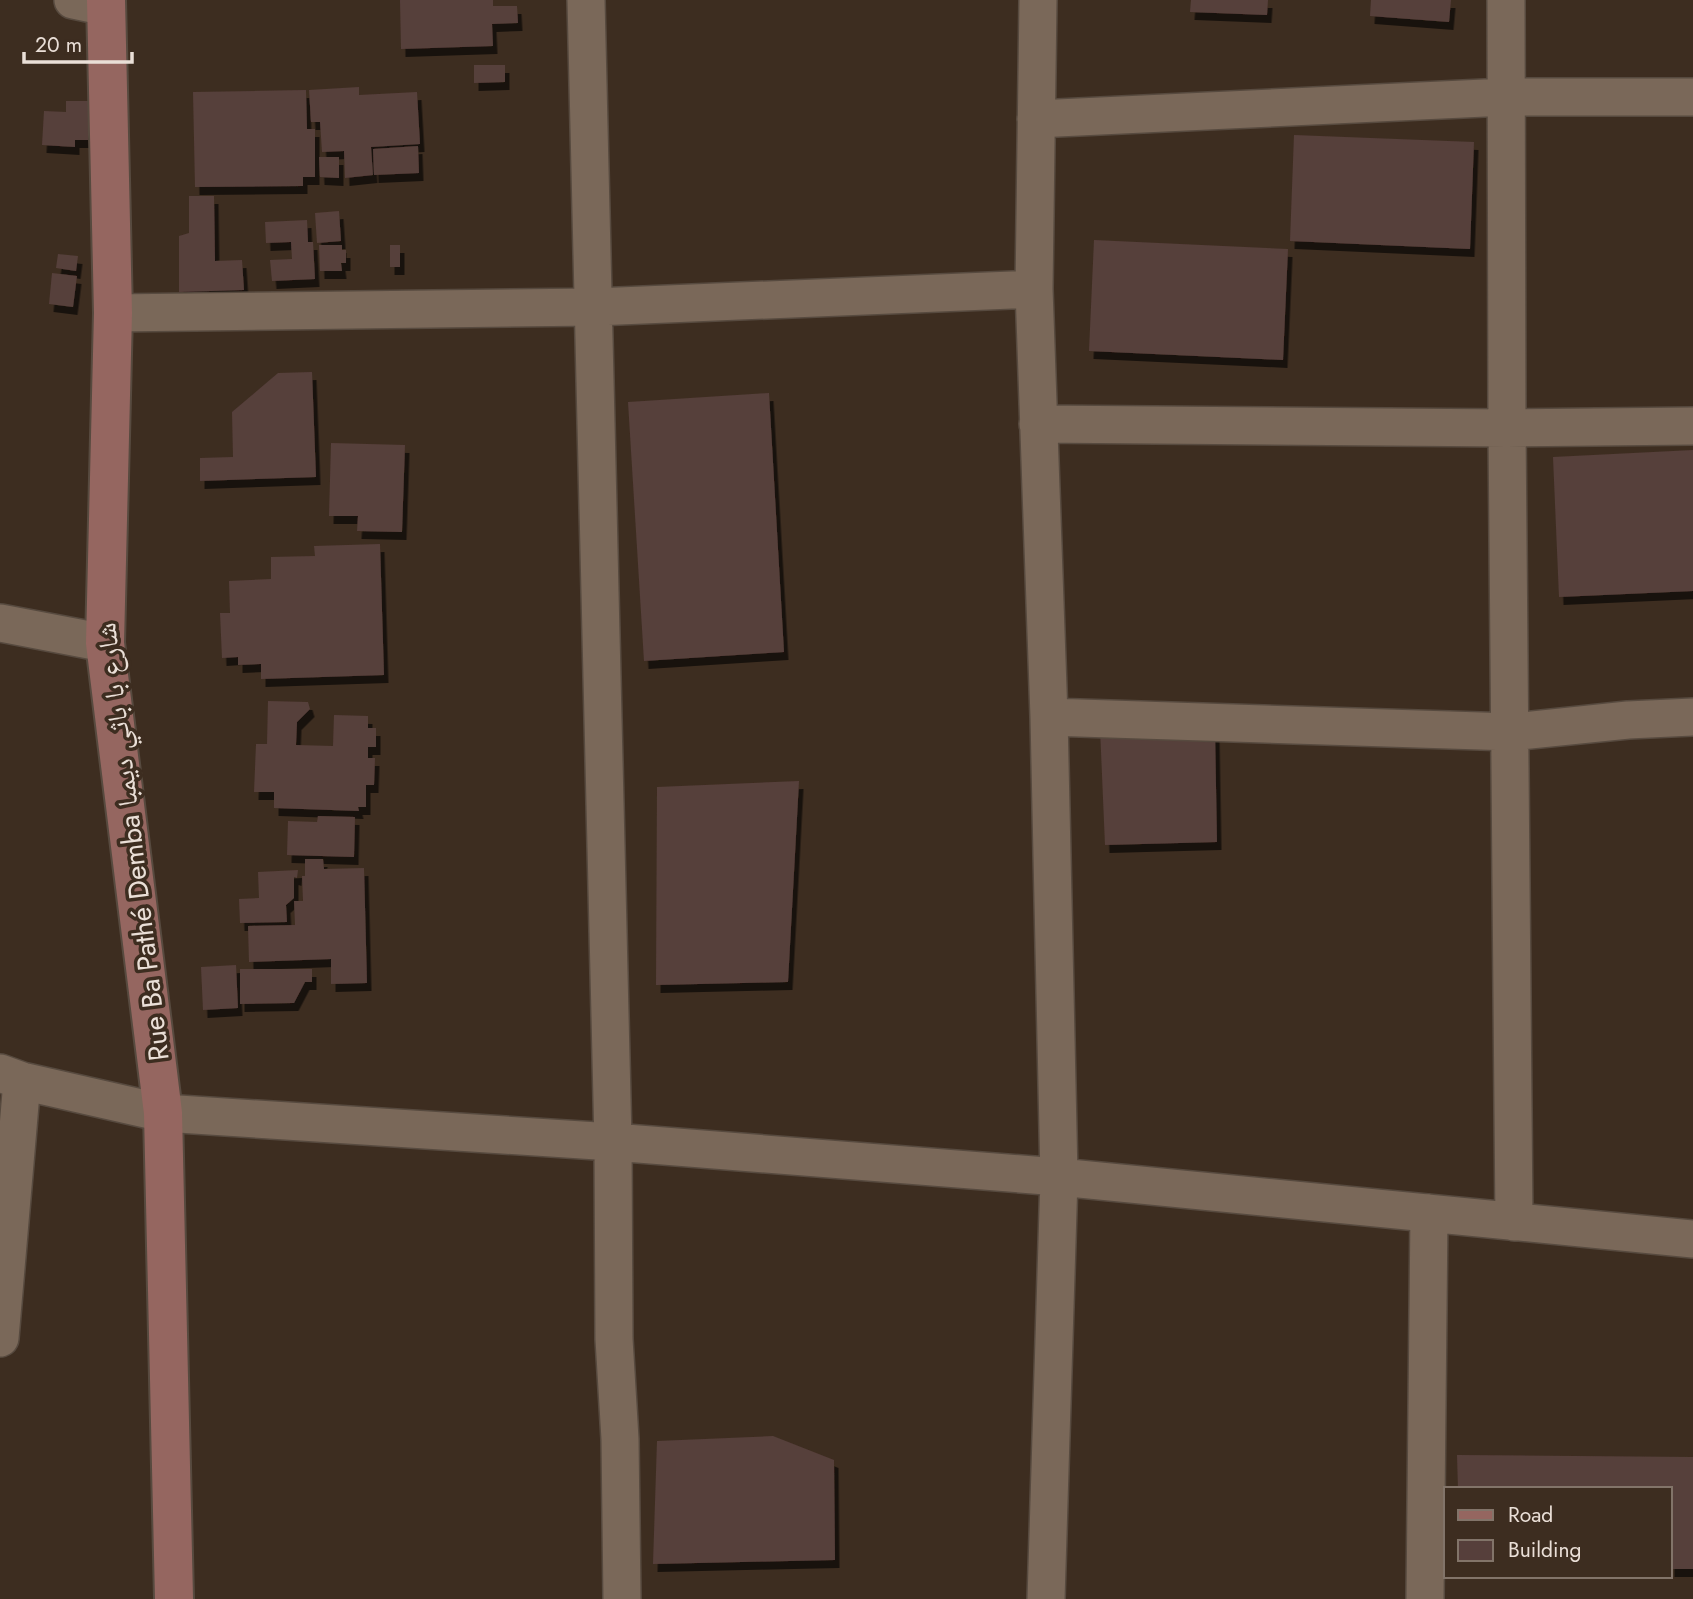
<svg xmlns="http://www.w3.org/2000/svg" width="1693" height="1599" viewBox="0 0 1693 1599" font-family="Jost,'Noto Naskh Arabic',sans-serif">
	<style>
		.building { fill: #563f3b; filter: url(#shadow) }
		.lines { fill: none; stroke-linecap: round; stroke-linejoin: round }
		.street-casing { stroke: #574a3f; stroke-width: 40 }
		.secondary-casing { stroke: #574a3f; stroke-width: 42 }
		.street { stroke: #7a6859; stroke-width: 37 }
		.secondary { stroke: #956660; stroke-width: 38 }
		.labels { text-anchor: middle; stroke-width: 7; stroke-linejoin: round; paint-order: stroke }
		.street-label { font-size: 28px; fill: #eadfd7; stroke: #3d2d20 }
	</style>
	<defs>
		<filter id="shadow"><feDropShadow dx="4.5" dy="8" stdDeviation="0" flood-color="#0009"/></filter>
	</defs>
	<rect width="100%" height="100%" fill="#3d2d20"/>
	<!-- building -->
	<path class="building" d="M400,0H493V6H517L518,23L492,24L493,46L401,49Z
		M1191,0H1268L1267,15L1190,12Z
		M1371,0H1451L1449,22L1370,16Z
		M474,65H505V82L474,83Z
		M359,87V95L417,92L420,144L371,147L373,175L345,178L344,151L322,152L320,122H311L309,90Z
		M306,90L307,129H315V177H303V186L195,187L193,92Z
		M66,101H89L88,140H75V147L42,145L44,111L66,112Z
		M1294,135L1474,142L1470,249L1290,241Z
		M418,146L419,173L374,175L373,149Z
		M319,157H339V178L320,177Z
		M189,196H214L215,261L242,260L244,290L179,292V236L189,233Z
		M339,211L341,241L317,243L315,213Z
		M307,220L308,242H313L315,279L272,281L270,260L292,259L291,242L266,243L265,222Z
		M1094,240L1288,249L1283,360L1089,351Z
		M319,245H342V250H346V263H341L342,271H320Z
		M390,245H400V267H390Z
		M58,254L78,256L76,271L56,268Z
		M52,273L77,276L73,307L49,304Z
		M312,372L316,477L200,481V458L233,457L232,412L278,373Z
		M769,393L784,652L644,661L628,402Z
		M331,443L405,445L402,532L357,531L358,516H329Z
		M1693,450V591L1559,597L1553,457Z
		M380,544L384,675L261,679V664L238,665V657L222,658L220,613H230L229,581L271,579V557L315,556L314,546Z
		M268,701L308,702L310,709L297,722L296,745L333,746L334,715L368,716V728H376V747H368V758H375L374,785H366V807H358L359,811L274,808V792H254L256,744H267Z
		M1100,728L1215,730L1217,842L1105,845Z
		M799,781L788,982L656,985L657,787Z
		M318,816L355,817L354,857L287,855L288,821L317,822Z
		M305,859H323L324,869L364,868L367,983L331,984V959L249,962L248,926L295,925L294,901H303L302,876H305Z
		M298,870L297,878L294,877V898L286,905L287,922L240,923L239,899L259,898L258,872Z
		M236,965L238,1008L203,1010L201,967Z
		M240,969H312V982H305L294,1003L240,1004Z
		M773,1436L834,1460L835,1560L653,1564L657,1441Z
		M1457,1455L1693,1457V1569H1670V1489H1458Z"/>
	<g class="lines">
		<!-- street casing -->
		<g class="street-casing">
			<path id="street" d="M73,0L106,7
				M586,0L613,1142L614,1339L620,1439L622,1599
				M1038,0L1034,289L1049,717L1059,1177L1046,1599
				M1506,0L1507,428L1514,1222
				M1036,119L1506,97H1693
				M113,313L595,307L1034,289
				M1038,424L1507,428L1693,426
				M0,623L105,643
				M1049,717L1512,732L1628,720L1693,717
				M0,1073L22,1081L163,1113L613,1142L1059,1177L1693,1239
				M0,1338L22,1081
				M1425,1599L1429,1213"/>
		</g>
		<!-- secondary casing -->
		<g class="secondary-casing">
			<path id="secondary" d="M106,0L113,313L105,643L163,1113L174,1599"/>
		</g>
		<!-- street -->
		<use href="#street" class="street"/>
		<!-- secondary -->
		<use href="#secondary" class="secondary"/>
	</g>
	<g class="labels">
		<!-- street labels -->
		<g class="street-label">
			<text transform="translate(132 842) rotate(-97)" y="10">Rue Ba Pathé Demba شارع با باثي ديمبا</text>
		</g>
	</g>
	<!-- legend -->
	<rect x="1444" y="1487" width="228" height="91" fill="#3d2d20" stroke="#827469" stroke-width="2"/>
	<rect x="1458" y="1510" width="35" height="10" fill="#956660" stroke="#827469" stroke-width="2"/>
	<text x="1508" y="1522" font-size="21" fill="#eadfd7">Road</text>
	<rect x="1458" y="1540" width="35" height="21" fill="#563f3b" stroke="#827469" stroke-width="2"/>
	<text x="1508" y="1557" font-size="21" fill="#eadfd7">Building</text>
	<!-- scale -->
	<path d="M24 52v10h108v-10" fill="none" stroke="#eadfd7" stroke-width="3.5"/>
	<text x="35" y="52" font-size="21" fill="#eadfd7" stroke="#3d2d20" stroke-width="5" paint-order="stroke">20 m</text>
</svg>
